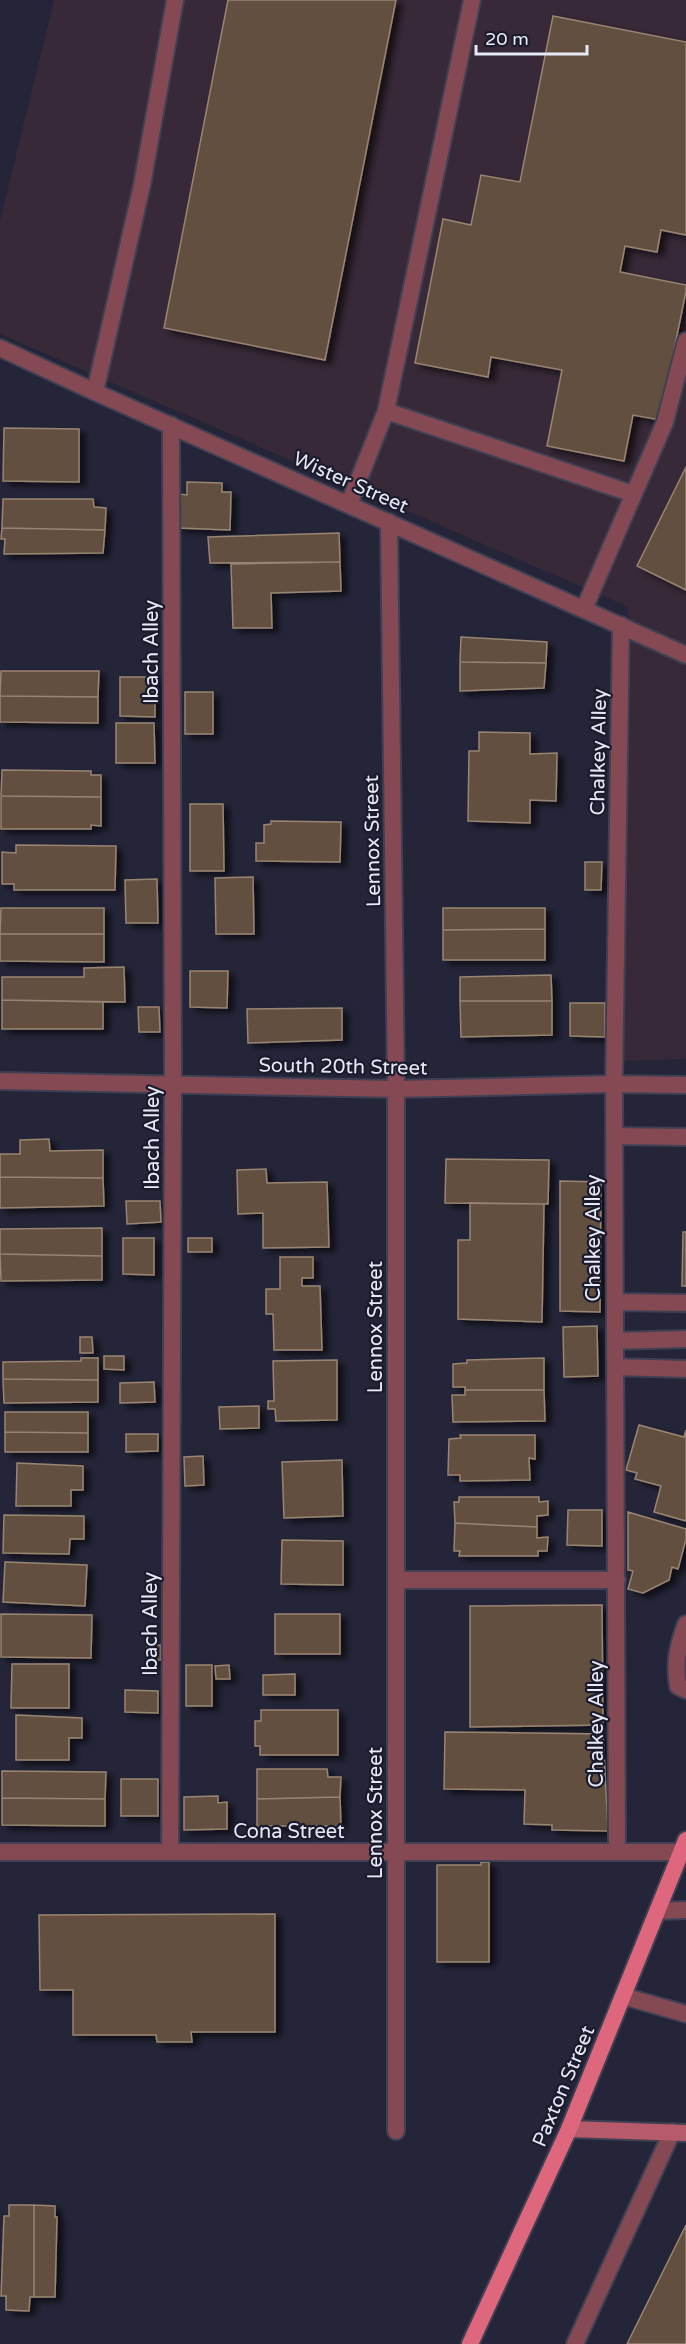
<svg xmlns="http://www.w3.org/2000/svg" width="686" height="2344" viewBox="0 0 686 2344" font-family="'Varela Round',sans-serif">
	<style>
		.commercial { fill: #372937 }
		.building { fill: #62503f; stroke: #998473; stroke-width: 1.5; filter: url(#shadow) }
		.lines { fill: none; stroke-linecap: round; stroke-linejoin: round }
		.service-casing { stroke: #3f4053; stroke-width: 20 }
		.minor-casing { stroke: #3f4053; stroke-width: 20 }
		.secondary-casing { stroke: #3f4053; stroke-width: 20 }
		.primary-casing { stroke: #3f4053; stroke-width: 20 }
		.service { stroke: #844953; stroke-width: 16 }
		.minor { stroke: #844953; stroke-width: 16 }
		.secondary { stroke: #b75a6b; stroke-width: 16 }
		.primary { stroke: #de667d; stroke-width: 16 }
		.labels { text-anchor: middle; stroke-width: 4.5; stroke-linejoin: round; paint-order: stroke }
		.street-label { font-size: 20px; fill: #e8e9f6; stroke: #1b1b2e }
	</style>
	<defs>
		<filter id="shadow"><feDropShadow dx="6" dy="4" stdDeviation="3" flood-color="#0009"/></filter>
	</defs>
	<rect width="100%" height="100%" fill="#242538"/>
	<!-- commercial -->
	<path class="commercial" d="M54,0H686V1059L623,1061L628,607L0,334V221Z"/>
	<!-- building -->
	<path class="building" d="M228,0H396L325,360L164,328Z
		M553,16L686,42V235L661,230L657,252L625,246L620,272L686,285V291L660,420L633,415L624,461L547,446L562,370L491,357L488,377L415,363L443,219L471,225L481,175L520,182Z
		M4,428L79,429V482L3,481Z
		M686,467V590L637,566Z
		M187,482L222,483V492H231L230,530L178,528L179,494L187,495Z
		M3,499H93L94,507L106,508L105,530L2,528Z
		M2,528L105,530L103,553L4,554L5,539H1Z
		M339,533L340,562L210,563L208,537Z
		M340,562L341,591L271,593L272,628H233L231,564Z
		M461,637L547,642L546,663L460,662Z
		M460,662L546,663L544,688L460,691Z
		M1,671H99L98,697L0,696Z
		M120,677H155V717L120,716Z
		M185,692H213V734H185Z
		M0,696L98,697V723L0,722Z
		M116,723H154L155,763H116Z
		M479,732L530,733V754L557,753L556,801L530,800V823L468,821L469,751H479Z
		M2,770L91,771V775H101V797L1,796Z
		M1,796L101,797V826L91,825V829H1Z
		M190,804H223L224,871H190Z
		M271,821L341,822L340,862L256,861V843H264V825L271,824Z
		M16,845L116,846L115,890H14V884H2V852L16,853Z
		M585,862H602L601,890H585Z
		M253,877L254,934H216L215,878Z
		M157,879L158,923H126L125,880Z
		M1,908H104V934H0Z
		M443,908H545V929L443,930Z
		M545,929V960H443V930Z
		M0,934H104V962L0,961Z
		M124,967L125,1002L2,1000V977H84V968Z
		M190,971H228L227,1008L190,1007Z
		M551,975L552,1001H460V977Z
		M2,1000L103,1002V1029H2Z
		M460,1001H552V1035L461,1037Z
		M570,1003H605V1037L570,1036Z
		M138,1007H159L160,1032H139Z
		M342,1008V1040L248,1043L247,1009Z
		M49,1139L50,1151L103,1150V1178L0,1177V1154H20V1140Z
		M446,1159L549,1160L548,1204L445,1203Z
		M266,1169L267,1183L327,1182L329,1247L263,1248V1213L238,1214L237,1170Z
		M0,1177L103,1178L104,1206L0,1208Z
		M560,1181L601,1182L600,1312L560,1311Z
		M126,1201H160L161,1222L127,1224Z
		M470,1203L544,1204L542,1322L458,1319V1240H470Z
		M102,1228V1256L0,1254V1229Z
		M683,1232H686V1286H682Z
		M123,1238H154V1275L123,1274Z
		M188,1238H212V1252H188Z
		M0,1254L102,1256V1280L1,1281Z
		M280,1257H313V1278H302V1286H320L322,1350H274L273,1314H266V1289H280Z
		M597,1326L598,1376L564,1377L563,1327Z
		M80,1337H92L93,1353H80Z
		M104,1356H124V1370L104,1369Z
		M81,1358H98V1380L3,1379V1362L81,1361Z
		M544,1358V1390H465V1387H453V1364L467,1363V1360Z
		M337,1360V1420L276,1421L275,1409H268V1401H274L273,1361Z
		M3,1379L98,1380V1402L4,1403Z
		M154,1382L155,1402L120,1403V1383Z
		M465,1390H544L545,1421L453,1422L452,1395H465Z
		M259,1406V1428L220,1429L219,1407Z
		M5,1412H88V1433L5,1432Z
		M639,1425L684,1437L686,1430V1521L654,1512L661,1486L635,1479L637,1473L626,1470Z
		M5,1432L88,1433V1452H5Z
		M126,1434H158V1451L126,1452Z
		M460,1435H535V1459L529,1458L530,1480L460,1481V1475H448L449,1439L461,1438Z
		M203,1456L204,1485L185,1486L184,1457Z
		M342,1460L343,1516L284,1518L282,1462Z
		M17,1463L83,1466V1490H71V1506H16Z
		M459,1497H539V1502L548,1501V1515L537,1516V1527L455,1523L454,1502H459Z
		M568,1510H602V1546L567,1545Z
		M628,1512L686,1529V1539L678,1569L672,1567L669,1580L643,1593L628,1589L633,1571L628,1570Z
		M4,1515L84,1516V1539H70L69,1554L3,1553Z
		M455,1523L537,1527V1538L548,1537L547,1551H538V1556H459L460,1551H454Z
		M282,1540L343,1541V1585L281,1584Z
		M5,1562L87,1565L85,1606L3,1602Z
		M602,1605L603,1725L470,1727V1606Z
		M1,1614L92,1615L91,1658L1,1657Z
		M275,1614H340V1654H275Z
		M161,1645V1660L147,1661V1646Z
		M12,1664H69V1708H11Z
		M186,1665H212V1706H186Z
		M229,1665L230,1679H216L215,1666Z
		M295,1674V1695H263V1675Z
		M125,1690L158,1691V1713L125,1712Z
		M261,1710H338V1755H260V1746H255V1721H261Z
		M16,1715L82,1718V1738H69V1760H16Z
		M445,1732L603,1734L608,1831L552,1830V1825L524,1824L525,1790L444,1789Z
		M257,1769H327L328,1777H341L340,1797L257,1799Z
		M2,1771L106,1772L105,1799L2,1798Z
		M121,1779H158V1816H121Z
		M218,1796V1803L227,1802V1829L184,1830V1797Z
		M340,1797L341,1826H257V1799Z
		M2,1798L105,1799V1826L2,1825Z
		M481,1862H489V1962H437V1865H481Z
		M275,1914V2032H191L192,2042H157L156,2035H73V1990H40L39,1915Z
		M9,2205H34V2297H30L29,2311L6,2310V2296H1L4,2216H9Z
		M34,2205L55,2206V2217H57L55,2297H34Z
		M686,2225V2344H627Z"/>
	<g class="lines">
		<!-- service casing -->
		<g class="service-casing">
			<path id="service" d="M95,392L142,185L175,0
				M386,411L633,494
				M349,504L386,411L472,0
				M584,609L665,422L686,341
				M614,1136L686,1137
				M615,1302L686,1303
				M615,1341L686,1339
				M615,1367L686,1369
				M396,1580H617
				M686,1624C678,1645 674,1663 678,1686L686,1690
				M170,1852L173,1084L171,425
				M617,1852L614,1084L621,625
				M657,1911L686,1910
				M623,1996L686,2014
				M575,2344L672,2132"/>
		</g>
		<!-- minor casing -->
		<g class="minor-casing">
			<path id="minor" d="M0,348L95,392L686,655
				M389,522L396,1089V2131
				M0,1081L396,1089L614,1084L686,1085
				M0,1852H686"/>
		</g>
		<!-- secondary casing -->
		<g class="secondary-casing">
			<path id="secondary" d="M569,2129L686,2133"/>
		</g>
		<!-- primary casing -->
		<g class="primary-casing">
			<path id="primary" d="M470,2344L569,2129L686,1840"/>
		</g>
		<!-- service -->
		<use href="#service" class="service"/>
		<!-- minor -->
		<use href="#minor" class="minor"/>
		<!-- secondary -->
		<use href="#secondary" class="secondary"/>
		<!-- primary -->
		<use href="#primary" class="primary"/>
	</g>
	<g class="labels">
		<!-- street labels -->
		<g class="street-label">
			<text transform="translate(351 482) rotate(24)" y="7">Wister Street</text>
			<text transform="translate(151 652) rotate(-90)" y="7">Ibach Alley</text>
			<text transform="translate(598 752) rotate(-89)" y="7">Chalkey Alley</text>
			<text transform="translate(372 841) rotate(-91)" y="7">Lennox Street</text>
			<text transform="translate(343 1066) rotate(1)" y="7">South 20th Street</text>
			<text transform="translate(152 1138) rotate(-90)" y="7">Ibach Alley</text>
			<text transform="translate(593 1238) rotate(-90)" y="7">Chalkey Alley</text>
			<text transform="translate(375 1327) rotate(-90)" y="7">Lennox Street</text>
			<text transform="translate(150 1624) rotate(-90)" y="7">Ibach Alley</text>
			<text transform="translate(596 1724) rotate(-90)" y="7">Chalkey Alley</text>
			<text transform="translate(375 1813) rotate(-90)" y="7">Lennox Street</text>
			<text x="289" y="1838">Cona Street</text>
			<text transform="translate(563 2086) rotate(-67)" y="7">Paxton Street</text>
		</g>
	</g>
	<!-- scale -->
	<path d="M476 45v9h111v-9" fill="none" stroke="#e8e9f6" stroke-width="3"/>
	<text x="485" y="45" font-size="18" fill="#e8e9f6" stroke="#1b1b2e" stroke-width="4.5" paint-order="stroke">20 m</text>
</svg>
